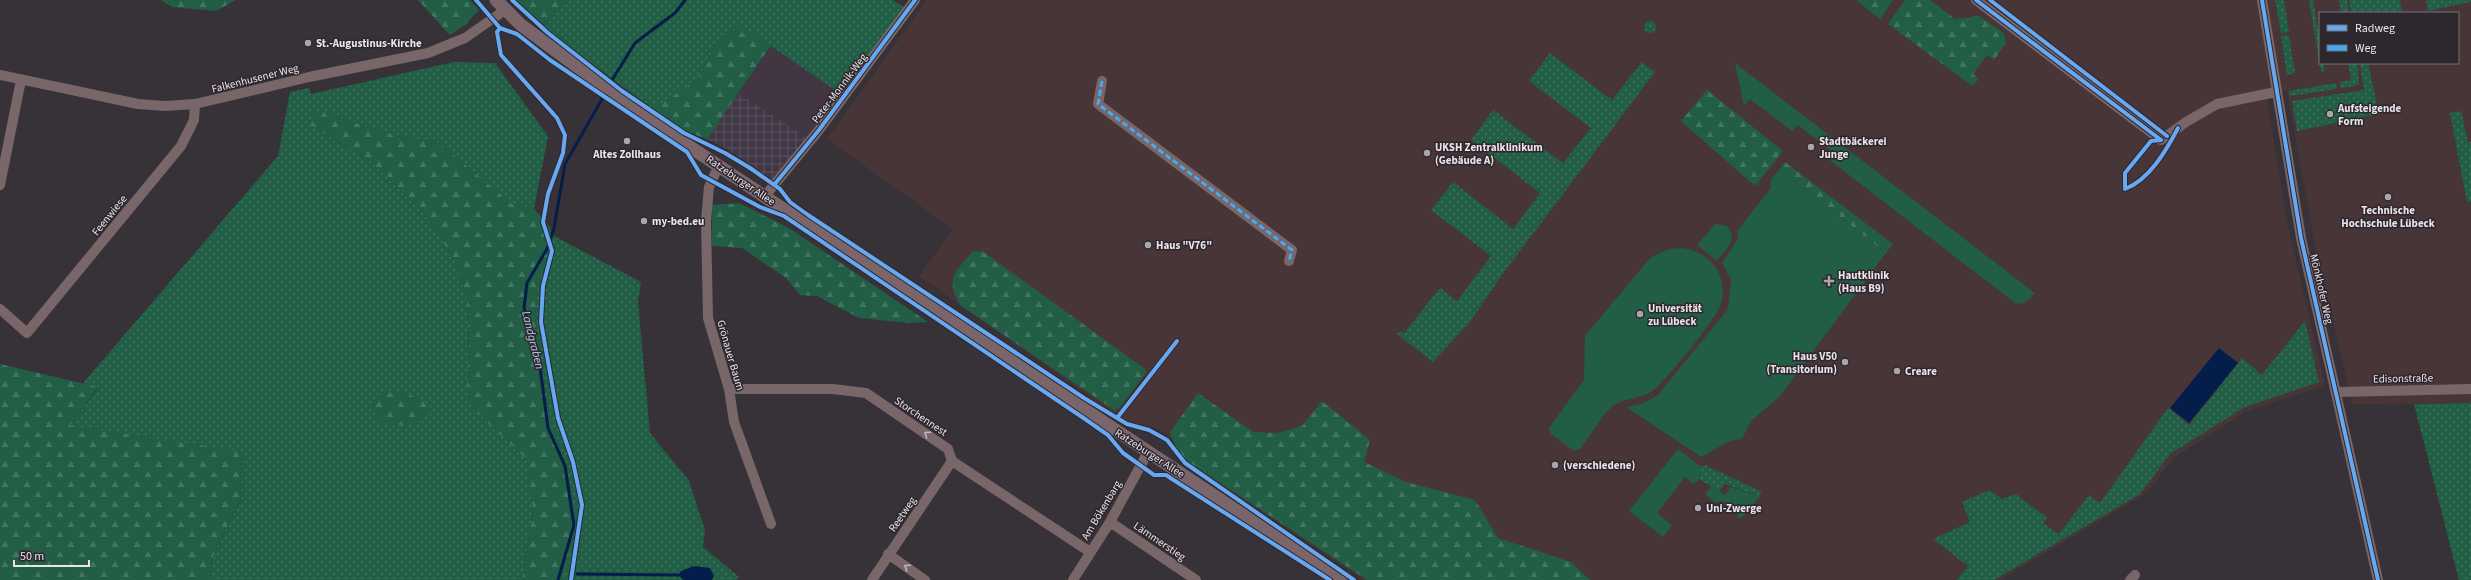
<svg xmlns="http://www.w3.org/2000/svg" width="2471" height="580" viewBox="0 0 2471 580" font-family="'Source Sans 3',sans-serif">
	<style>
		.built { fill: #423643 }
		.industrial { fill: url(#industrial-grid) }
		.education { fill: #473538; fill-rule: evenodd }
		.grass { fill: url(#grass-dots) }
		.forest { fill: url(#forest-firs) }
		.park { fill: #215e45 }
		.water { fill: #051d4a }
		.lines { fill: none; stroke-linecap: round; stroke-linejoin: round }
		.stream { stroke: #051d4a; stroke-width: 3 }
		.minor { stroke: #796669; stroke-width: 10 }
		.major { stroke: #7a656a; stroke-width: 13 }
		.quiet { stroke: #42abf6; stroke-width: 3; stroke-dasharray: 6 3; stroke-linecap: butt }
		.cycleway-casing { stroke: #2e272e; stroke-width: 6 }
		.cycleway { stroke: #66a8f1; stroke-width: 4 }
		.oneway { stroke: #c2b8bc }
		.poi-dot { fill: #aba6ab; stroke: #2e272e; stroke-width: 1.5 }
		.labels { text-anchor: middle; stroke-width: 3; stroke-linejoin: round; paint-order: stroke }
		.poi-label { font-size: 11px; font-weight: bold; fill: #e9e4e9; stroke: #2e272e; text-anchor: start }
		.street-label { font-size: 11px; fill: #e9e4e9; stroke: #2e272e }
		.water-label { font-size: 12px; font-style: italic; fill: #b2cbf2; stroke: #2e272e }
	</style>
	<defs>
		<pattern id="industrial-grid" width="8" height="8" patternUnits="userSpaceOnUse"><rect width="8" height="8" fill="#403645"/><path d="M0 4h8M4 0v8" fill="none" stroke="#5c5360"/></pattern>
		<pattern id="grass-dots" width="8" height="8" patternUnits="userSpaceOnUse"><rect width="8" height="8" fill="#215e45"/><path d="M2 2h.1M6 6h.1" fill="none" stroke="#417560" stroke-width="1.8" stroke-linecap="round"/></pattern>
		<pattern id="forest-firs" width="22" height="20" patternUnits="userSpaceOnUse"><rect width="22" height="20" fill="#215e45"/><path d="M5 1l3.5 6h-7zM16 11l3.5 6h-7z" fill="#417560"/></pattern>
	</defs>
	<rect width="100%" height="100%" fill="#373237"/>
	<!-- built -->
	<path class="built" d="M771,45L844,96L810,140L738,93Z"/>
	<!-- industrial -->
	<path class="industrial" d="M738,93L810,140L776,183L730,151L707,139Z"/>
	<!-- education -->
	<path class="education" d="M927,0H2471V403L2352,404L2314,240L2287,91L2266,94L2287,222L2325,385L2247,411L2173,458L2148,492L2000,580H1364L1184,460L1167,434L1155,428L1127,423L919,276L953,229L827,139ZM2320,13H2458V63H2320Z"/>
	<!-- grass -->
	<path class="grass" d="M570,0H893L908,10L844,96L740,25L715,46L697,80L653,109L543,28L560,8Z
		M2275,0H2284L2289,32L2281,33Z
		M2309,0H2313L2320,41V63H2323L2325,71L2321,72Z
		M2339,0H2347L2349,13H2341Z
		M2349,0H2400L2402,13H2351Z
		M2426,0H2471V2L2428,11Z
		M1644 27a6 6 0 1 1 12 0a6 6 0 1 1-12 0Z
		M2289,35L2295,73L2287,75L2281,36Z
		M1550,53L1612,100L1642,62L1655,72L1504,272L1469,323L1433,362L1397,334L1400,331L1404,333L1440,288L1457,301L1491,256L1431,210L1453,182L1513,229L1540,193L1471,140L1493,110L1563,163L1591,128L1529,81Z
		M454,62L495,63L548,136L534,209L512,204L438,142L396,136L323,112L310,125L371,162L425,214L454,259L467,300L471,407L527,460L533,511L522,580H210L212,558L242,497L70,425L98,388L83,383L278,156L290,92L309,88L311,94Z
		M2348,63H2357L2359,85L2341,88L2340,82L2351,80Z
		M2360,63H2368L2379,114L2297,131L2292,101L2364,90Z
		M2336,83L2337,89L2290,96L2289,91Z
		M2461,111L2468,142H2471V201L2467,202L2450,113Z
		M554,236L641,282L638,302L650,433L689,481L705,530L703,547L739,577L736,580H563L565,564L568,468L550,420L535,318L537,292Z
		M2305,321L2319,382L2245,407L2170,454L2140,494L1994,580H1957L1968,566L1933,539L1970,522L1962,502L1989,490L2002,499L2016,494L2047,518L2043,523L2059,534L2089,495L2100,503L2168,408L2189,425L2242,358L2262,375Z
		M2471,403V580H2459L2414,404Z
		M1705,465L1762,492L1760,496L1725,484L1719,491L1699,479L1701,467Z"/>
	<!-- forest -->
	<path class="forest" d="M161,0H236L216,11L172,7Z
		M418,0H470L479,10L465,25L450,35Z
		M514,0H570L560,8L543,28Z
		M1856,0H1893L1880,19Z
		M1905,0H1930L1955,19L1979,16L2004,33L2006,43L1994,60L1987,55L1973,74L1979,79L1972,86L1888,24Z
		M740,25L771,45L707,139L685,131L653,109L697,80L715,46Z
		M1707,90L1783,151L1755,186L1681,121Z
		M323,112L396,136L438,142L512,204L534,209L549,226L554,236L537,292L535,318L550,420L568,468L576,525L563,580H522L533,511L527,460L471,407L467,392L469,345L467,300L454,259L425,214L371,162L310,125L313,114Z
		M1785,162L1893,244L1886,253L1779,170Z
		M739,203L789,228L928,322L910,323L859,318L817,296L800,295L786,278L742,248L712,246V205Z
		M982,251L1145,369L1146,373L1119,408L1114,410L960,305C945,278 955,272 972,252Z
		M0,364L98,387L70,425L243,452L242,496L212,558L210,580H0Z
		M387,390C402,391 418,397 430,406V413C413,425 398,429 378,422L371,404L380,393Z
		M1198,393L1253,432L1278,433L1302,426L1322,401L1370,440L1364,462L1406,482L1475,500L1498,538L1571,562L1590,580H1367L1184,459L1177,449L1170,432Z"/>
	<!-- park -->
	<path class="park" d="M1735,63L2035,293C2029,299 2024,306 2015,303L1827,158L1832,151L1798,125L1792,131L1750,99L1744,106Z
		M1779,170L1886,253L1780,396L1751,421L1742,439L1729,441L1701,457L1626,407L1642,404L1658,395L1728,309L1731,279L1722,263L1738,239L1737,231L1771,188V179Z
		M1715,224L1727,226C1739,239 1725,251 1717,261L1697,245Z
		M1683,248C1711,252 1732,279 1719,308C1711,325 1670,375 1655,389C1643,400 1624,397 1613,406C1604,412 1588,439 1580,449L1574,451L1551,434L1549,428L1584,380L1585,336L1651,257L1669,249Z
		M1678,449L1701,467L1699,479L1694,484L1685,477L1657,513L1672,525L1663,537L1629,511Z
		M1712,486L1725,495L1730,487L1760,496L1744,516L1738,519L1737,511H1732L1726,506L1724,501L1714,502L1705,494Z"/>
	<!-- water -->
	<path class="water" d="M2219,348L2238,363L2189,423L2170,408Z
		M694,566L710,568L714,576L712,580H683L679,575L681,571Z"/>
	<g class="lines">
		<!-- stream -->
		<path class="stream" d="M609,85L635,43L675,13L685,0
			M577,574L679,575
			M558,580L574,525L565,466L548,428L540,367L524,308L527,283L548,247L554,228L565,164L606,92"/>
		<!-- minor -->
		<path class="minor" d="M1976,0L2161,140L2186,122L2217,104L2276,92
			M2262,0L2301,238L2378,580
			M0,75L138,104L165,106L195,104L309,77L428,53L465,38L505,10
			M1102,81L1098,104L1292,250L1289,261
			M719,165L709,187L706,221L708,318L729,389L734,422L771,524
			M0,185L21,80
			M765,196L819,130L915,0
			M0,309L27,333L181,146L194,120L195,104
			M729,389H833L866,393L948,449L952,461L1090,552
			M2337,392L2471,389
			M1110,522L1196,580
			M888,554L925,580
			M872,580L952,461
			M1073,580L1110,522L1148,452
			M2130,580L2135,575"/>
		<!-- major -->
		<path class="major" d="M496,0L521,25L645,117L1341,580"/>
		<!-- quiet -->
		<path class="quiet" d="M1102,81L1098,104L1292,250L1289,261"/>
		<!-- cycleway casing -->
		<g class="cycleway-casing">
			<path id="cycleway" d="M476,0L500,28L517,34L550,60L687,152L701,175L760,207L784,216L1085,419L1108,435L1123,453L1154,475H1166L1172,479L1330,580
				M512,0L548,33L622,91L684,133L725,153L750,168L780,189L790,202L808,215L1084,398L1127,424L1149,430L1167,440L1185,463L1354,580
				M1976,0L2161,140
				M1990,0L2167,136
				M2262,0L2301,238L2378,580
				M500,28L497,32L501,55L557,118L565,135L563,153L548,194L543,222L552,251L543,286L541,322L558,418L573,462L582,505L571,580
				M2161,140L2151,141L2125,173V189C2149,180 2166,151 2178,128
				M774,185L819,130L915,0
				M1117,418L1177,341"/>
		</g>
		<!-- cycleway -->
		<use href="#cycleway" class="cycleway"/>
	</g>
	<!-- one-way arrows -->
	<defs><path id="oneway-chevron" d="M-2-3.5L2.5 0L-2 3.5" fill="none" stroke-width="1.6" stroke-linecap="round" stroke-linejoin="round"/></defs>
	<g class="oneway">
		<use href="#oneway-chevron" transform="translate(927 434) rotate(-146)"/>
		<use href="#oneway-chevron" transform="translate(907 567) rotate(-145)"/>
	</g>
	<!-- markers -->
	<g class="poi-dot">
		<circle cx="308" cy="43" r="4"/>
		<circle cx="2330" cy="114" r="4"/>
		<circle cx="627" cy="141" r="4"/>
		<circle cx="1811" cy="147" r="4"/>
		<circle cx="1427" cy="153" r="4"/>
		<circle cx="2388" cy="197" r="4"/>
		<circle cx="644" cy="221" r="4"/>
		<circle cx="1148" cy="245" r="4"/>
		<path d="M1827 275h4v4h4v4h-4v4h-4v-4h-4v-4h4z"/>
		<circle cx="1640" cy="314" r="4"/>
		<circle cx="1845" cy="362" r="4"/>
		<circle cx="1897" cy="371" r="4"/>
		<circle cx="1555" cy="465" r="4"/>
		<circle cx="1698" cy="508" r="4"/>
	</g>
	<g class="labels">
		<!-- poi labels -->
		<g class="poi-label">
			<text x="316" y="47">St.-Augustinus-Kirche</text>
			<text x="2338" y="112">Aufsteigende<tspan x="2338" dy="13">Form</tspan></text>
			<text x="1819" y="145">Stadtbäckerei<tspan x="1819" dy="13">Junge</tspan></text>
			<text x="1435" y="151">UKSH Zentralklinikum<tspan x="1435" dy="13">(Gebäude A)</tspan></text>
			<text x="627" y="158" text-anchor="middle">Altes Zollhaus</text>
			<text x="2388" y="214" text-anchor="middle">Technische<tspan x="2388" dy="13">Hochschule Lübeck</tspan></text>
			<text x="652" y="225">my-bed.eu</text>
			<text x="1156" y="249">Haus "V76"</text>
			<text x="1838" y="279">Hautklinik<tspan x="1838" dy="13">(Haus B9)</tspan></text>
			<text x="1648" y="312">Universität<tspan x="1648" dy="13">zu Lübeck</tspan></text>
			<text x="1837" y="360" text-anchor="end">Haus V50<tspan x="1837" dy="13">(Transitorium)</tspan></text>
			<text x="1905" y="375">Creare</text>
			<text x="1563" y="469">(verschiedene)</text>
			<text x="1706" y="512">Uni-Zwerge</text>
		</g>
		<!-- street labels -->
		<g class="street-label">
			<text transform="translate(255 78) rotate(-14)" y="4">Falkenhusener Weg</text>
			<text transform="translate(839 88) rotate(-53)" y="4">Peter-Monnik-Weg</text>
			<text transform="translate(741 180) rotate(34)" y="4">Ratzeburger Allee</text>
			<text transform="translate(109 215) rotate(-51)" y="4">Feenwiese</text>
			<text transform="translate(2322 289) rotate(77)" y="4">Mönkhofer Weg</text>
			<text transform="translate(731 355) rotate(74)" y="4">Grönauer Baum</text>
			<text transform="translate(2403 378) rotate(-1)" y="4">Edisonstraße</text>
			<text transform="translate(921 416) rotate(34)" y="4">Storchennest</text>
			<text transform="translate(1150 453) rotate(33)" y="4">Ratzeburger Allee</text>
			<text transform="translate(1101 510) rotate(-59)" y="4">Am Bökenbarg</text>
			<text transform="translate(902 514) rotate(-56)" y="4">Reetweg</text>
			<text transform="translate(1160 541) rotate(34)" y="4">Lämmerstieg</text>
		</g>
		<!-- water labels -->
		<g class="water-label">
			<text transform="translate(533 340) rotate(76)" y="4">Landgraben</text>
		</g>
	</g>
	<!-- legend -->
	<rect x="2319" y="12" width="140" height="52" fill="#2e272e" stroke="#797379"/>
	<rect x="2327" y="25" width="20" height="6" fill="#66a8f1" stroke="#797379"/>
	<text x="2355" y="32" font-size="12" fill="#e9e4e9">Radweg</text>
	<rect x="2327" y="45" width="20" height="6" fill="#42abf6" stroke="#797379"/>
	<text x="2355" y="52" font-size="12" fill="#e9e4e9">Weg</text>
	<!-- scale -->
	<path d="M14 560v6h75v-6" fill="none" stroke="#e9e4e9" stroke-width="2"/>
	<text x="20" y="560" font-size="12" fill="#e9e4e9" stroke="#2e272e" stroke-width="3" paint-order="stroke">50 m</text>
</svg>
